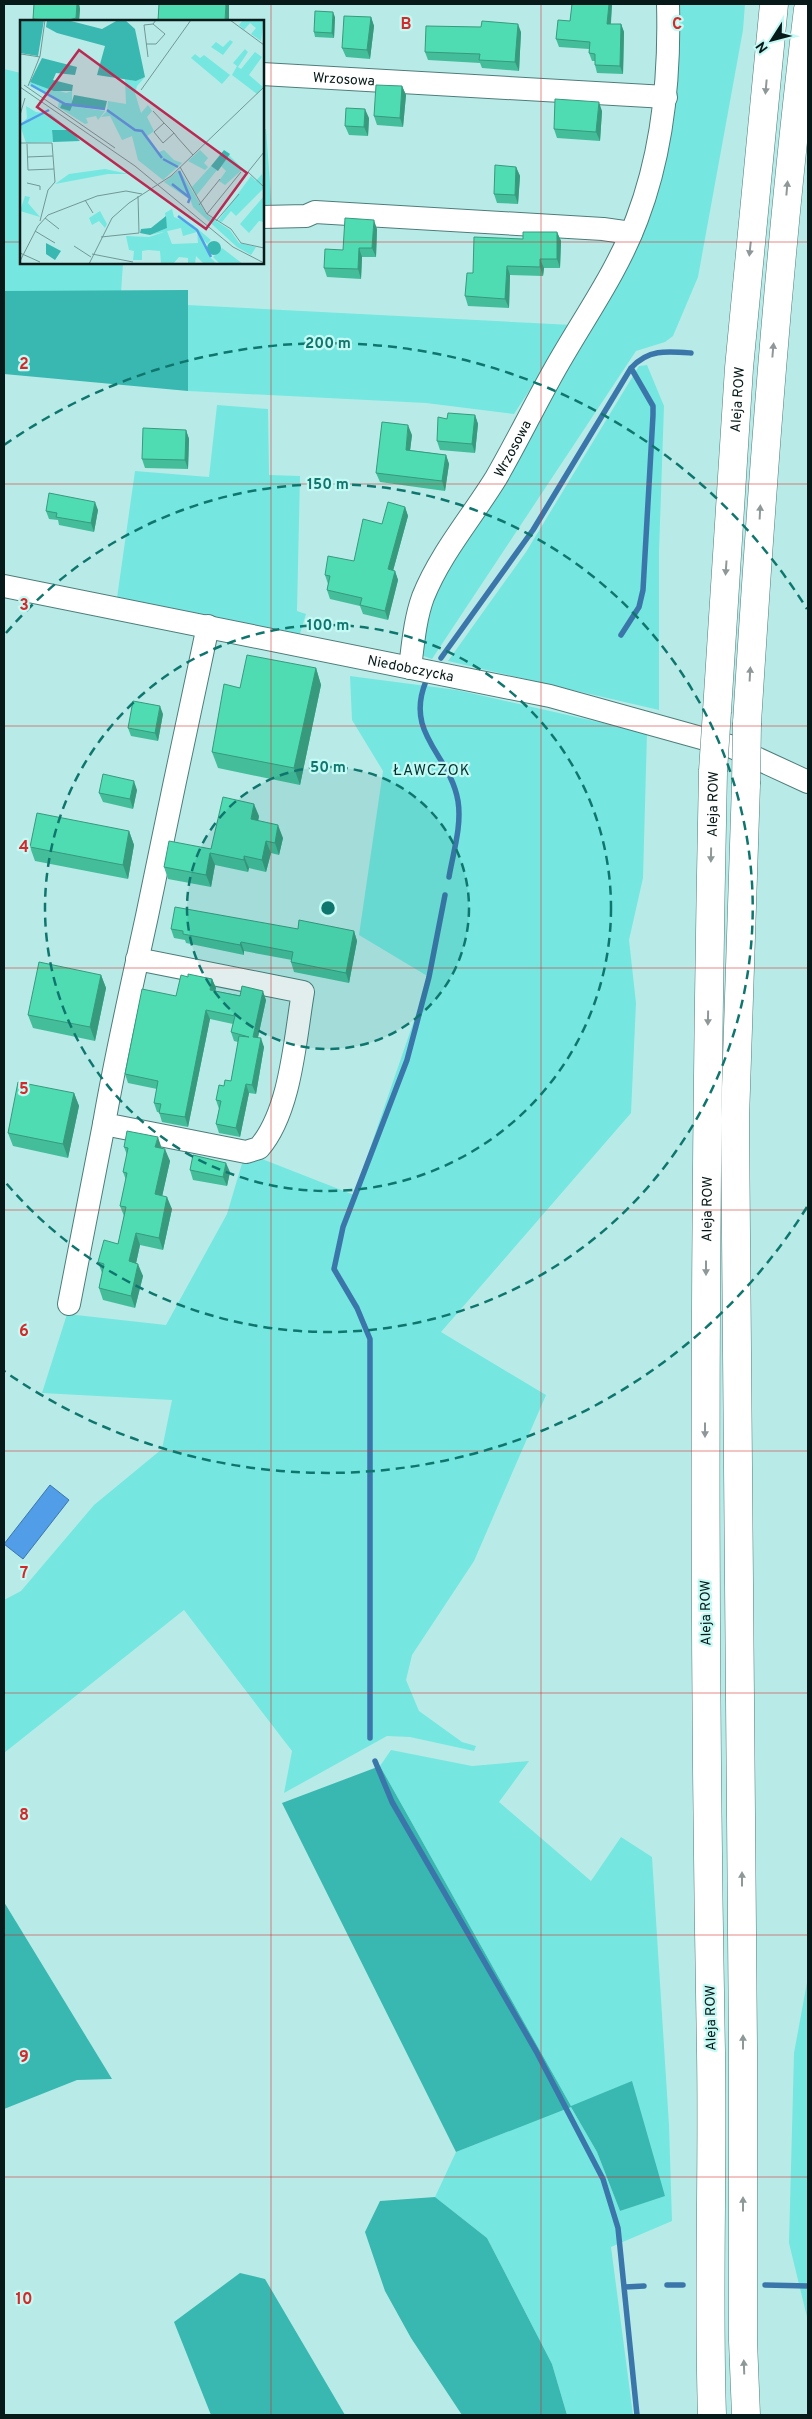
<svg xmlns="http://www.w3.org/2000/svg" width="812" height="2419" viewBox="0 0 812 2419" font-family="Overpass,sans-serif">
	<style>
		.green { fill: #75e7e0; fill-rule: evenodd }
		.forest { fill: #39b7b1 }
		.water { fill: #519de8; stroke: #3b76aa }
		.lines { fill: none; stroke-linecap: round; stroke-linejoin: round }
		.stream { stroke: #3b76aa; stroke-width: 5.5 }
		.minor-casing { stroke: #4d7d7a; stroke-width: 24 }
		.primary-casing { stroke: #4d7d7a; stroke-width: 29 }
		.minor { stroke: #fff; stroke-width: 22 }
		.primary { stroke: #fff; stroke-width: 28 }
		.primary-bridge-casing { stroke: #4d7d7a; stroke-width: 29; stroke-linecap: butt }
		.primary-bridge { stroke: #fff; stroke-width: 28 }
		.wall { fill: #44bd9a }
		.shaded-wall { fill: #379a7d }
		.building { fill: #4fdcb3; stroke: #379a7d }
		.oneway { fill: #8f9898 }
		.grid { fill: none; stroke: #d62828; stroke-width: 1; stroke-opacity: 0.55 }
		.ring { fill: none; stroke: #0f766e; stroke-width: 2.5; stroke-dasharray: 9 6 }
		.labels { text-anchor: middle; stroke-width: 4.5; stroke-linejoin: round; paint-order: stroke }
		.street-label { font-size: 14px; fill: #071a19; stroke: #c5f9f4 }
		.neighbourhood-label { font-size: 15px; letter-spacing: 1px; fill: #003432; stroke: #c5f9f4 }
		.inset-river { fill: none; stroke: #519de8; stroke-width: 2.5 }
		.inset-road { fill: none; stroke: #719795; stroke-width: 1 }
		.view { fill: #b92951; fill-opacity: 0.15; stroke: #b92951; stroke-width: 2.5 }
		.inset-edge { fill: none; stroke: #071a19; stroke-width: 2.5 }
		.grid-label { font-size: 16px; text-anchor: middle; font-weight: bold; fill: #d62828; stroke: #c5f9f4; stroke-width: 4.5; stroke-linejoin: round; paint-order: stroke }
		.centre { fill: #0f766e; stroke: #c5f9f4; stroke-width: 2.5 }
		.ring-label { font-size: 15px; text-anchor: middle; font-weight: bold; fill: #0f766e; stroke: #c5f9f4; stroke-width: 4.5; stroke-linejoin: round; paint-order: stroke }
	</style>
	<rect width="100%" height="100%" fill="#b8ebe7"/>
	<!-- green -->
	<path class="green" d="M674,4H745L743,30L698,277L673,336L665,342L636,351L432,659L418,654L431,593L645,216Z
		M4,69L21,73V262L123,263L121,293L4,292Z
		M263,129H266L272,210H263Z
		M187,305L572,325L514,414L426,403L188,391Z
		M647,365L664,406L659,552V710L448,661L526,552L639,366Z
		M217,405L268,409L269,475L300,476L297,611L306,614L299,637L117,598L135,471L209,477Z
		M350,676L457,690L647,733L643,878L629,940L636,1003L631,1113L441,1332L546,1395L474,1561L412,1655L406,1680L419,1711L462,1742L476,1746L474,1751L410,1737L387,1736L284,1793L292,1751L184,1610L4,1753V1600L21,1591L94,1505L162,1449L172,1400L42,1393L67,1314L166,1325L227,1214L243,1160L257,1157L354,1195L429,977L359,935L383,771L352,720Z
		M391,1750L472,1766L529,1761L499,1802L591,1881L621,1837L652,1857L669,2125L672,2221L611,2247L633,2415H567L552,2364L487,2238L435,2197L456,2152L571,2106L380,1766ZM571,2107L665,2195L620,2211L597,2152Z
		M808,1977V2321L789,2243L794,2053Z"/>
	<!-- forest -->
	<path class="forest" d="M188,290V391L4,374V291Z
		M380,1766L571,2106L632,2081L665,2196L620,2211L597,2152L571,2107L456,2152L282,1803Z
		M4,1902L112,2079L77,2080L4,2109Z
		M435,2197L487,2238L552,2364L567,2415H462L411,2338L385,2291L365,2232L380,2201Z
		M240,2273L265,2279L345,2415H211L174,2322Z"/>
	<!-- water -->
	<path class="water" d="M50,1485L69,1500L23,1559L4,1544Z"/>
	<g class="lines">
		<!-- stream -->
		<path class="stream" d="M621,635L639,607L643,590L653,415V406L631,368
			M441,658L533,530L631,368C648,349 667,351 691,353
			M426,681C404,735 450,754 458,801C462,826 453,853 449,877
			M370,1738V1339L357,1308L334,1269L343,1227L407,1060L429,977L445,895
			M375,1761L392,1802L536,2051L603,2179L618,2228L637,2415
			M667,2285H683
			M765,2285L808,2286
			M625,2287L644,2286"/>
		<!-- minor casing -->
		<g class="minor-casing">
			<g id="minor">
				<path id="s1" d="M262,74L666,97"/>
				<path d="M262,217L306,216L315,212L603,229L631,233"/>
				<path id="s2" d="M4,586L550,696L730,746L808,782"/>
				<path id="s3" d="M410,668C413,644 415,619 423,597C440,554 472,517 496,478C518,440 537,400 559,362C586,315 618,270 637,219C663,151 670,76 668,4"/>
				<path d="M137,959L303,992C295,1039 291,1111 259,1148L246,1152L104,1124C116,1054 132,985 147,916C167,819 187,723 208,626"/>
				<path d="M69,1304L104,1124"/>
			</g>
		</g>
		<!-- primary casing -->
		<g class="primary-casing">
			<g id="primary">
				<path id="s4" d="M717,711L739,368L774,4"/>
				<path d="M747,723C762,484 779,247 808,9"/>
				<path id="s5" d="M712,2415C708,2294 713,2173 711,2052C703,1625 704,1198 713,771"/>
				<path d="M746,2415L743,2341V2048L735,1119L746,784"/>
			</g>
		</g>
		<!-- minor -->
		<use href="#minor" class="minor"/>
		<!-- primary -->
		<use href="#primary" class="primary"/>
		<!-- primary-bridge casing -->
		<g class="primary-bridge-casing">
			<path id="primary-bridge" d="M713,771L717,711
				M746,784L747,723"/>
		</g>
		<!-- primary-bridge -->
		<use href="#primary-bridge" class="primary-bridge"/>
	</g>
	<!-- wall -->
	<path class="wall" d="M34,4H79L80,9L79,21H34L33,19Z
		M572,4H612L611,24H621L624,32L623,74L597,73L595,65V61H592L589,53V49L559,47L556,39L570,21Z
		M335,17L334,38L315,37L314,32Z
		M371,17L374,26L370,59L346,57L342,48Z
		M481,27L521,32L519,71L482,68L480,63L428,60L425,52Z
		M402,86L406,95L403,127L377,125L374,116Z
		M602,111L600,141L557,138L554,129Z
		M369,118L368,136L349,135L345,126Z
		M516,167L520,176L518,204L497,203L494,194Z
		M377,229L376,257H362L361,279L327,277L324,268L343,250Z
		M557,232L561,241L560,268H544L543,276L510,275L509,308L468,306L465,296L473,273L523,239Z
		M475,415L478,424L475,453L440,450L437,441L447,419Z
		M186,430L189,439L188,469L145,468L142,459Z
		M412,435L410,450L446,455L449,464L445,491L380,482L376,473Z
		M405,507L408,516L393,571H395L398,580L388,620L363,614L360,606L330,599L327,590L328,584L325,575L354,561L382,524Z
		M98,510L94,532L59,525L58,520L49,519L46,511Z
		M316,668L321,685L300,785L218,768L212,752L240,688Z
		M163,714L158,741L131,736L128,728Z
		M137,790L133,809L103,802L99,793Z
		M259,816L258,821L283,838L279,855L271,853L266,872L249,868L248,872L215,865L211,887L168,879L164,867L211,849Z
		M129,831L134,845L128,879L35,861L30,847Z
		M171,929H298L354,931L357,941L349,983L294,972L291,962L292,960L244,951V955L186,943L185,940L174,938Z
		M101,975L106,988L95,1041L33,1028L28,1015Z
		M188,977L212,979L216,988L215,991L266,1000L258,1038L264,1047L256,1094L249,1093L240,1137L219,1133L216,1124L219,1109L216,1100L224,1086L231,1081L238,1042L234,1041L231,1032L233,1024L210,1019L188,1127L162,1122L159,1112H157L154,1103L157,1089L128,1083L125,1074L176,996Z
		M74,1093L79,1106L68,1158L13,1146L8,1133Z
		M124,1147L162,1148L170,1161L162,1196L172,1209L163,1250L140,1245L136,1263L143,1276L135,1308L103,1300L99,1288L102,1273L98,1262L118,1244L124,1216L120,1206L126,1180L123,1172L127,1155Z
		M190,1170L230,1172L227,1186L193,1180Z"/>
	<!-- shaded-wall -->
	<path class="shaded-wall" d="M77,4H79L80,9L79,21H77L76,18Z
		M226,4H229V21H225Z
		M609,4H612L610,32L607,24Z
		M333,12L335,17L334,38L332,33Z
		M371,17L374,26L370,59L367,50Z
		M518,24L521,32L519,71L515,62Z
		M621,24L624,32L623,74L620,66Z
		M402,86L406,95L403,127L400,118Z
		M599,102L602,111L600,141L596,132Z
		M365,109L369,118L368,136L364,127Z
		M516,167L520,176L518,204L515,195Z
		M374,220L377,229L376,257L372,248Z
		M557,232L561,241L560,268L557,259Z
		M359,248L362,257L361,279L358,269Z
		M540,259L544,268L543,276L540,267Z
		M507,266L510,275L509,308L505,299Z
		M475,415L478,424L475,453L472,444Z
		M408,425L412,435L409,459L406,450Z
		M186,430L189,439L188,469L185,460Z
		M446,455L449,464L445,491L442,481Z
		M95,502L98,510L94,532L91,523Z
		M405,507L408,516L391,578L388,569Z
		M395,571L398,580L388,620L385,611Z
		M316,668L321,685L300,785L294,768Z
		M160,706L163,714L158,741L155,733Z
		M134,781L137,790L133,809L130,799Z
		M254,804L259,816L256,832L251,819Z
		M278,825L283,838L279,855L275,843Z
		M129,831L134,845L128,879L123,865Z
		M266,841L271,853L266,872L262,860Z
		M210,853L215,865L211,887L206,875Z
		M244,856L249,868L248,872L244,860Z
		M354,931L357,941L349,983L346,973Z
		M241,942L244,951V955L240,945Z
		M101,975L106,988L95,1041L90,1027Z
		M212,979L216,988L213,999L210,990Z
		M263,991L266,1000L256,1046L253,1037Z
		M206,1010L210,1019L188,1127L185,1117Z
		M261,1038L264,1047L256,1094L252,1085Z
		M246,1084L249,1093L240,1137L236,1128Z
		M74,1093L79,1106L68,1158L63,1144Z
		M158,1137L162,1149L155,1147Z
		M165,1149L170,1161L160,1206L155,1194Z
		M226,1163L230,1172L227,1186L223,1177Z
		M167,1197L172,1209L163,1250L159,1238Z
		M136,1233L140,1245L134,1273L129,1261Z
		M138,1264L143,1276L135,1308L131,1296Z"/>
	<!-- building -->
	<path class="building" d="M34,4H77L76,18L66,21L33,19Z
		M159,4H226L225,21H158Z
		M572,4H609L607,24H621L620,66L595,65V54L589,53L590,42L556,39L558,20L570,21Z
		M315,11L333,12L332,33L314,32Z
		M344,16L371,17L367,50L342,48Z
		M482,21L518,24L515,62L479,60L480,54L425,52L426,26L481,27Z
		M376,85L402,86L400,118L374,116Z
		M555,99L599,102L596,132L554,129Z
		M346,108L365,109L364,127L345,126Z
		M495,165L516,167L515,195L494,194Z
		M345,218L374,220L372,248H359L358,269L324,268L325,249L343,250Z
		M523,232H557V259H540V267L507,266L505,299L465,296L467,273H473L474,237L523,239Z
		M448,413L475,415L472,444L437,441L438,417L447,419Z
		M382,422L408,425L406,450L446,455L442,481L376,473Z
		M143,428L186,430L185,460L142,459Z
		M49,493L95,502L91,523L56,517L57,513L46,511Z
		M388,502L405,507L388,569L395,571L385,611L360,605L362,598L327,590L330,576L325,575L328,556L354,561L363,519L382,524Z
		M247,655L316,668L294,768L212,752L224,684L240,688Z
		M133,701L160,706L155,733L128,728Z
		M103,774L134,781L130,799L99,793Z
		M223,797L254,804L251,819L278,825L275,843L266,841L262,860L244,856V860L210,853L206,875L164,867L169,841L211,849Z
		M37,813L129,831L123,865L30,847Z
		M175,907L298,929L299,920L354,931L346,973L291,962L293,952L241,942L240,945L183,934V931L171,929Z
		M39,962L101,975L90,1027L28,1015Z
		M188,974L212,979L210,990L240,996L242,986L263,991L253,1037L261,1038L252,1085L246,1084L236,1128L216,1124L221,1101L216,1100L219,1085L224,1086L225,1080L231,1081L239,1036L249,1037L231,1032L235,1016L206,1010L185,1117L159,1113L161,1104L154,1103L158,1081L125,1074L142,989L176,996L181,975L188,977Z
		M18,1082L74,1093L63,1144L8,1133Z
		M127,1131L158,1137L155,1147L165,1149L155,1194L167,1197L159,1238L136,1233L129,1261L138,1264L131,1296L99,1288L104,1264L98,1262L104,1240L118,1244L126,1207L120,1206L127,1173L123,1172L128,1148L124,1147Z
		M193,1155L226,1163L223,1177L190,1170Z"/>
	<!-- one-way arrows -->
	<defs><path id="oneway-solid" d="M-6-.8H1V-3.2L6.5 0L1 3.2V.8H-6Z" transform="scale(1.25)"/></defs>
	<g class="oneway">
		<use href="#oneway-solid" transform="translate(766 87) rotate(95)"/>
		<use href="#oneway-solid" transform="translate(787 188) rotate(-85)"/>
		<use href="#oneway-solid" transform="translate(750 249) rotate(96)"/>
		<use href="#oneway-solid" transform="translate(773 350) rotate(-85)"/>
		<use href="#oneway-solid" transform="translate(760 512) rotate(-87)"/>
		<use href="#oneway-solid" transform="translate(726 568) rotate(94)"/>
		<use href="#oneway-solid" transform="translate(750 674) rotate(-87)"/>
		<use href="#oneway-solid" transform="translate(711 855) rotate(91)"/>
		<use href="#oneway-solid" transform="translate(708 1018) rotate(91)"/>
		<use href="#oneway-solid" transform="translate(706 1268) rotate(90)"/>
		<use href="#oneway-solid" transform="translate(705 1430) rotate(90)"/>
		<use href="#oneway-solid" transform="translate(742 1879) rotate(-90)"/>
		<use href="#oneway-solid" transform="translate(743 2042) rotate(-90)"/>
		<use href="#oneway-solid" transform="translate(743 2204) rotate(-90)"/>
		<use href="#oneway-solid" transform="translate(744 2367) rotate(-92)"/>
	</g>
	<!-- grid -->
	<path class="grid" d="M271,4V2415M541,4V2415M4,242H21M262,242H808M4,484H808M4,726H808M4,968H808M4,1210H808M4,1451H808M4,1693H808M4,1935H808M4,2177H808"/>
	<!-- distance rings -->
	<circle cx="328" cy="908" r="141" fill="#0f766e" fill-opacity=".12"/>
	<g class="ring">
		<circle cx="328" cy="908" r="141"/>
		<circle cx="328" cy="908" r="283"/>
		<path d="M6 633A424 424 0 1 1 6 1183"/>
		<path d="M807 1207A565 565 0 0 1 4 1371M4 445A565 565 0 0 1 807 609"/>
	</g>
	<g class="labels">
		<!-- street labels -->
		<g class="street-label">
			<text dy="5" stroke="none"><textPath href="#s1" startOffset="82">Wrzosowa</textPath></text>
			<text dy="5" stroke="none"><textPath href="#s4" startOffset="312">Aleja ROW</textPath></text>
			<text dy="5" stroke="none"><textPath href="#s3" startOffset="246">Wrzosowa</textPath></text>
			<text dy="5" stroke="none"><textPath href="#s2" startOffset="415">Niedobczycka</textPath></text>
			<text dy="5" stroke="none"><textPath href="#s5" startOffset="1611">Aleja ROW</textPath></text>
			<text dy="5" stroke="none"><textPath href="#s5" startOffset="1206">Aleja ROW</textPath></text>
			<text transform="translate(705 1613) rotate(-91)" y="5">Aleja ROW</text>
			<text transform="translate(710 2018) rotate(-91)" y="5">Aleja ROW</text>
		</g>
		<!-- neighbourhood labels -->
		<g class="neighbourhood-label">
			<text x="432" y="775">ŁAWCZOK</text>
		</g>
	</g>
	<!-- overview -->
	<g transform="translate(20 20)">
		<rect width="244" height="244" fill="#b8ebe7"/>
		<path d="M223,0H244L241,21L231,14L236,8L230,3L224,10L219,5ZM210,20L213,22L203,35L191,27L196,22L203,27ZM225,29L228,32L218,47L221,49L235,32L242,37L229,55L243,67L237,74L212,55L217,46L213,43ZM175,34L180,38L184,35L210,55L202,64L171,38ZM125,57L117,66L115,73L121,93L128,85L132,91L127,97L134,111L126,117L137,133L144,130L154,140L162,143L143,160L118,140L112,116L102,120L90,96L81,97L87,91L88,81L106,84L105,59L116,61ZM10,62L46,73L52,71V86L85,91L78,100L76,96L66,98L68,103L65,104L38,87L39,81L9,65ZM6,86L16,92L31,94L50,110H32L33,122L6,123L0,105L7,98ZM180,130L188,138L184,143L188,147L185,150L168,141ZM209,135L223,149L205,165L199,161L206,151L201,146ZM191,146L197,150L176,176L172,167ZM85,149L109,154H88L35,164L49,154ZM159,149L187,195L210,210L219,223L236,227L231,235L217,227L173,187ZM159,150L169,179L144,162ZM242,154L244,168L216,196L211,191L202,202L198,201L231,156L236,161ZM5,176L10,177L8,183L20,197L0,191ZM244,176V202L239,201L229,213L220,204ZM152,189L154,197L173,205L191,220L187,224L184,220L190,237L197,244H184L176,236L175,244H168V238L159,237L153,244H141L140,231L128,230L122,231V240H113L114,231L109,230L106,216L129,217L147,211L152,224L178,223L177,209V212L163,216L161,208L130,215L147,208L145,193ZM80,191L87,204L85,208L79,201L72,205L69,198ZM202,228L223,244H200L193,237Z" fill="#75e7e0"/>
		<path d="M0,0H24L18,36L0,33ZM27,0H47L82,9L98,0H105L115,9L125,57L116,61L77,55L85,26L37,13L26,7ZM22,38L57,47L55,55L36,53L33,60L53,65L52,71H34L10,62ZM54,75L87,81L85,89L52,86L50,91L40,88L42,84L51,85ZM32,110H50L60,121L33,122ZM204,130L210,134L198,151L191,146ZM146,196L147,208L130,215L120,213L121,209L131,208ZM187 228a7 7 0 1 1 14 0a7 7 0 1 1-14 0ZM26,223L41,231L35,240L26,234Z" fill="#39b7b1"/>
		<path class="inset-river" d="M11,65L45,84L85,89M87,90L115,110L122,111L142,138M0,105L29,90M143,139L158,147M159,151L170,178L168,183M152,164L170,178M158,196L177,210L191,237"/>
		<path class="inset-road" d="M210,0L244,25M126,24H136L145,14L133,4M1,34L20,37M128,37L124,5L133,4L136,0M4,65L95,128M8,66L20,36L25,0M0,67L115,146L213,227L244,243M121,70L171,0M133,91L144,103M0,95L5,78M154,113L143,123L134,112L144,103L154,113L157,117L173,135M0,123H32L35,162L28,170L20,201M7,124L8,150L34,149M244,132L228,152L244,167M7,137L33,136M160,147L187,194L211,209L221,223L244,228M7,163L20,166V170M65,180L73,193M179,185L200,159M187,194L221,152M25,198L39,209M196,201L219,174M15,211L35,223M81,217L119,213L118,176M54,226L71,237M0,233L20,242M72,234L113,242M0,241L18,206L28,195L77,176L106,171L122,174M69,244L92,198L109,183L151,156L244,67"/>
		<path class="view" d="M59,30L227,153L186,209L17,87Z"/>
		<rect width="244" height="244" class="inset-edge"/>
	</g>
	<g class="grid-label">
		<text x="406" y="29">B</text>
		<text x="677" y="29">C</text>
		<text x="24" y="369">2</text>
		<text x="24" y="610">3</text>
		<text x="24" y="852">4</text>
		<text x="24" y="1094">5</text>
		<text x="24" y="1336">6</text>
		<text x="24" y="1578">7</text>
		<text x="24" y="1820">8</text>
		<text x="24" y="2062">9</text>
		<text x="24" y="2304">10</text>
	</g>
	<circle cx="328" cy="908" r="8" class="centre"/>
	<g class="ring-label">
		<text x="328" y="348">200 m</text>
		<text x="328" y="489">150 m</text>
		<text x="328" y="630">100 m</text>
		<text x="328" y="772">50 m</text>
	</g>
	<!-- border -->
	<rect width="812" height="2419" fill="none" stroke="#071a19" stroke-width="10"/>
	<!-- north arrow -->
	<g transform="translate(772 40) rotate(234)" stroke="#c5f9f4" stroke-width="4" paint-order="stroke">
	<path d="M0-4L9 19L0 12L-9 19Z" fill="#071a19"/>
	<text y="-8" font-size="14" font-weight="bold" text-anchor="middle" fill="#071a19">N</text>
	</g>
</svg>
